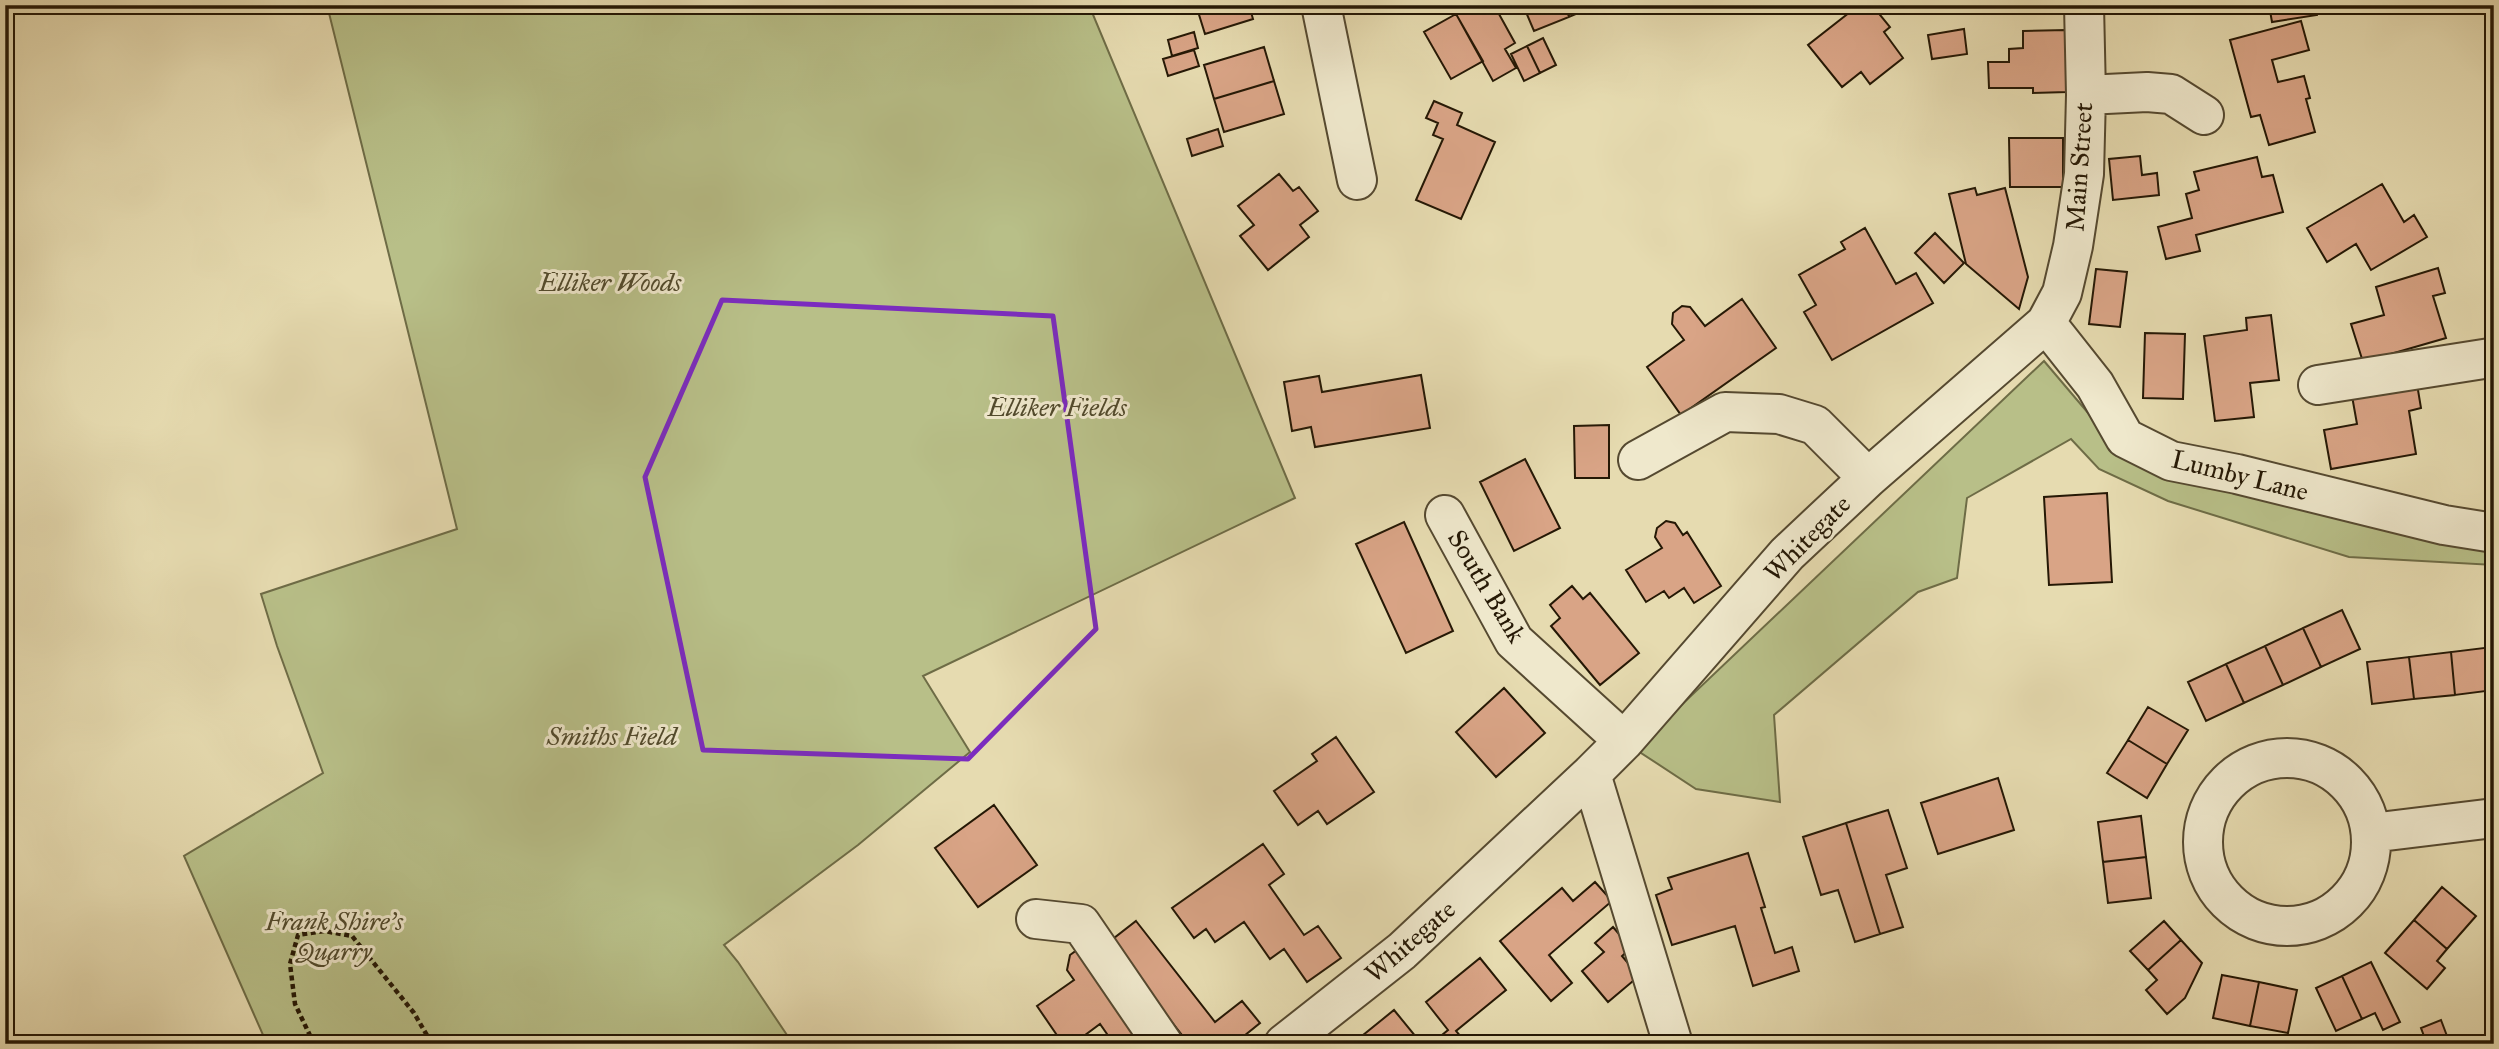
<svg xmlns="http://www.w3.org/2000/svg" width="2499" height="1049" viewBox="0 0 2499 1049" font-family="'IM FELL Great Primer',serif">
	<style>
		.green { fill: #b8bf88; stroke: #6e6c46; stroke-width: 2 }
		.building { fill: #d9a486; stroke: #251805; stroke-width: 2 }
		.lines { fill: none; stroke-linecap: round; stroke-linejoin: round }
		.minor-casing { stroke: #554930; stroke-width: 42 }
		.path { stroke: #251805; stroke-width: 4.5; stroke-dasharray: 5 3.5; stroke-linecap: butt }
		.minor { stroke: #efe8cc; stroke-width: 38 }
		.marked { fill: none; stroke: #7b2cbf; stroke-width: 5; stroke-linejoin: round }
		.labels { text-anchor: middle; stroke-width: 6; stroke-linejoin: round; paint-order: stroke }
		.street-label { font-size: 26px; fill: #251805; stroke: #efe8cc }
		.park-label { font-size: 26px; font-style: italic; fill: #514a2c; stroke: #efe8cc }
	</style>
	<rect width="100%" height="100%" fill="#e6dbb0"/>
	<filter id="stains"><feTurbulence type="fractalNoise" baseFrequency=".00286" numOctaves="4"/><feColorMatrix values="0 0 0 0 .2 0 0 0 0 .09 0 0 0 0 .02 0 0 0 .5 -.17"/></filter>
	<radialGradient id="worn" r=".72"><stop offset=".6" stop-color="#630" stop-opacity="0"/><stop offset="1" stop-color="#630" stop-opacity=".3"/></radialGradient>
	<!-- green -->
	<path class="green" d="M327,5H1089L1295,498L923,676L970,752L858,845L724,945L738,962L793,1044H267L184,856L323,773L277,646L261,594L457,529Z
		M2044,361L2128,460L2494,552V565L2349,557L2168,501L2099,469L2071,439L1967,498L1957,578L1918,592L1774,715L1780,802L1696,789L1635,749Z"/>
	<!-- building -->
	<path class="building" d="M1196,5H1249L1253,19L1205,34Z
		M1472,5H1494L1515,43L1505,49L1516,68L1493,81L1456,14Z
		M1523,5H1565L1569,17L1534,31Z
		M1565,5H1597L1569,17Z
		M1859,5H1872L1890,27L1884,32L1903,58L1870,84L1861,72L1842,87L1808,45Z
		M2269,5H2316L2317,15L2272,22Z
		M1456,14L1483,61L1451,79L1424,32Z
		M2301,21L2309,50L2272,60L2278,82L2304,76L2310,98L2306,99L2315,132L2269,145L2260,115L2251,117L2230,40Z
		M1964,29L1967,54L1932,59L1928,35Z
		M2066,30L2067,92L2033,93V88H1989L1988,62H2009V49L2023,48V31Z
		M1194,32L1198,48L1172,56L1168,40Z
		M1543,38L1556,65L1540,73L1527,46Z
		M1527,46L1540,73L1524,81L1511,54Z
		M1264,47L1274,81L1214,99L1204,65Z
		M1194,50L1199,66L1168,76L1163,59Z
		M1274,81L1284,114L1224,132L1214,99Z
		M1434,101L1462,113L1457,125L1495,142L1461,219L1416,200L1443,139L1433,135L1438,123L1426,118Z
		M1218,129L1223,146L1192,156L1187,139Z
		M2009,138H2063V187H2010Z
		M2140,156L2142,175L2157,173L2159,195L2113,200L2109,159Z
		M2257,157L2262,177L2273,175L2283,212L2196,235L2200,251L2166,259L2158,227L2192,218L2186,194L2199,190L2194,172Z
		M1279,174L1293,191L1299,187L1318,211L1300,225L1309,237L1268,270L1240,236L1254,225L1238,206Z
		M2382,184L2404,222L2414,215L2427,237L2371,270L2356,244L2327,262L2307,228Z
		M1975,188L1977,195L2005,188L2028,277L2019,309L1966,264L1949,194Z
		M1865,228L1896,284L1916,273L1933,303L1832,360L1804,312L1816,305L1799,275L1845,249L1841,242Z
		M1935,233L1964,263L1944,283L1915,253Z
		M2438,268L2445,293L2433,296L2446,338L2363,362L2351,324L2384,315L2376,287Z
		M2096,269L2127,272L2120,327L2089,324Z
		M1742,299L1776,348L1681,415L1647,367L1684,340L1672,324L1673,313L1682,306L1690,307L1705,326Z
		M2271,315L2279,380L2250,383L2254,417L2215,421L2204,336L2247,330L2246,318Z
		M2145,333L2185,334L2183,399L2143,398Z
		M1421,375L1430,428L1315,447L1311,427L1292,431L1284,382L1319,376L1322,392Z
		M2417,384L2421,408L2409,411L2416,454L2331,469L2324,430L2357,424L2352,396Z
		M1609,425V478H1575L1574,426Z
		M1525,459L1560,528L1514,551L1480,482Z
		M2107,493L2112,582L2049,585L2044,497Z
		M1666,521L1675,523L1683,535L1687,532L1721,586L1694,603L1684,588L1669,598L1664,591L1646,602L1626,570L1662,548L1655,537L1657,528Z
		M1404,522L1453,631L1406,653L1356,544Z
		M1572,586L1583,599L1590,593L1639,653L1600,685L1551,626L1560,618L1550,605Z
		M2342,610L2360,649L2321,667L2303,628Z
		M2303,628L2321,667L2283,685L2265,646Z
		M2265,646L2283,685L2244,703L2226,664Z
		M2492,647L2494,690L2455,695L2451,652Z
		M2451,652L2455,695L2414,699L2409,657Z
		M2409,657L2414,699L2372,704L2367,662Z
		M2226,664L2244,703L2206,721L2188,682Z
		M1504,688L1545,733L1496,777L1456,732Z
		M2148,707L2188,730L2167,764L2128,740Z
		M1336,737L1374,792L1327,824L1318,811L1298,825L1274,791L1317,761L1312,754Z
		M2128,740L2167,764L2147,798L2107,773Z
		M1998,778L2014,830L1938,854L1921,803Z
		M994,805L1037,865L978,907L935,848Z
		M1888,810L1907,868L1886,875L1903,927L1880,934L1846,823Z
		M2141,816L2146,857L2103,862L2098,822Z
		M1846,823L1880,934L1855,942L1838,890L1821,895L1803,837Z
		M1263,844L1284,874L1269,885L1304,935L1318,926L1341,958L1307,982L1284,949L1270,959L1244,922L1215,942L1206,929L1194,938L1172,908Z
		M1748,853L1765,907L1761,908L1775,953L1792,947L1799,971L1753,986L1735,926L1672,945L1656,895L1672,889L1668,878Z
		M2146,857L2151,898L2108,903L2103,862Z
		M1595,882L1612,901L1549,955L1572,983L1551,1001L1500,941L1562,888L1573,901Z
		M2442,887L2476,916L2447,949L2414,920Z
		M2414,920L2447,949L2437,961L2445,968L2427,989L2385,953Z
		M1136,921L1215,1022L1242,1001L1260,1023L1234,1044H1189L1109,942Z
		M2164,921L2181,940L2148,970L2130,951Z
		M1613,927L1631,948L1622,956L1639,976L1608,1002L1582,971L1604,952L1595,943Z
		M2181,940L2202,963L2185,998L2167,1014L2146,990L2157,980L2148,970Z
		M1077,950L1137,1033L1121,1044H1114L1100,1024L1073,1044H1063L1037,1006L1074,980L1067,970L1070,955Z
		M1480,958L1506,990L1456,1031L1467,1044H1431L1448,1030L1426,1002Z
		M2371,962L2400,1022L2383,1030L2375,1013L2362,1019L2342,976Z
		M2222,975L2259,982L2250,1026L2213,1018Z
		M2342,976L2362,1019L2336,1031L2316,988Z
		M2259,982L2297,990L2288,1033L2250,1026Z
		M1394,1010L1421,1043L1352,1044Z
		M2441,1020L2450,1044H2427L2421,1028Z"/>
	<g class="lines">
		<!-- minor casing -->
		<g class="minor-casing">
			<path id="minor" d="M1321,5L1357,180
				M2086,95L2147,92L2171,94L2204,115
				M2046,323L2095,385L2125,438L2171,461L2237,474L2444,525L2494,533
				M2318,385L2490,358L2494,360
				M1638,460L1725,412L1779,414L1815,425L1868,478
				M1445,515L1514,641L1624,741
				M2203 842a84 84 0 1 1 168 0a84 84 0 1 1-168 0Z
				M1591,774L1673,1044
				M2371,833L2494,818
				M1036,919L1081,924L1163,1044
				M1284,1044L1402,951L1591,774L1624,741L1787,554L1868,478L2046,323L2062,293L2073,246L2084,174L2086,95L2084,5"/>
		</g>
		<!-- path -->
		<path class="path" d="M314,1044L295,1004L290,964L298,935L324,931L352,936L414,1013L432,1044"/>
		<!-- minor -->
		<use href="#minor" class="minor"/>
	</g>
	<!-- marked area -->
	<path class="marked" d="M722,300L1053,316L1096,629L968,759L703,750L645,477Z"/>
	<g class="labels">
		<!-- street labels -->
		<g class="street-label">
			<text transform="translate(2079 167) rotate(-86)" y="9">Main Street</text>
			<text transform="translate(2240 475) rotate(14)" y="9">Lumby Lane</text>
			<text transform="translate(1807 538) rotate(-45)" y="9">Whitegate</text>
			<text transform="translate(1487 586) rotate(59)" y="9">South Bank</text>
			<text transform="translate(1410 941) rotate(-41)" y="9">Whitegate</text>
		</g>
		<!-- park labels -->
		<g class="park-label">
			<text x="610" y="291">Elliker Woods</text>
			<text x="1057" y="416">Elliker Fields</text>
			<text x="612" y="745">Smiths Field</text>
			<text x="334" y="930">Frank Shire's<tspan x="334" dy="30">Quarry</tspan></text>
		</g>
	</g>
	<!-- margin -->
	<rect width="2499" height="1049" fill="none" stroke="#e6dbb0" stroke-width="28"/>
	<rect x="7" y="7" width="2485" height="1035" fill="none" stroke="#251805" stroke-width="3.5"/>
	<rect x="14" y="14" width="2471" height="1021" fill="none" stroke="#251805" stroke-width="2"/>
	<rect width="100%" height="100%" filter="url(#stains)"/>
	<rect width="100%" height="100%" fill="url(#worn)"/>
</svg>
